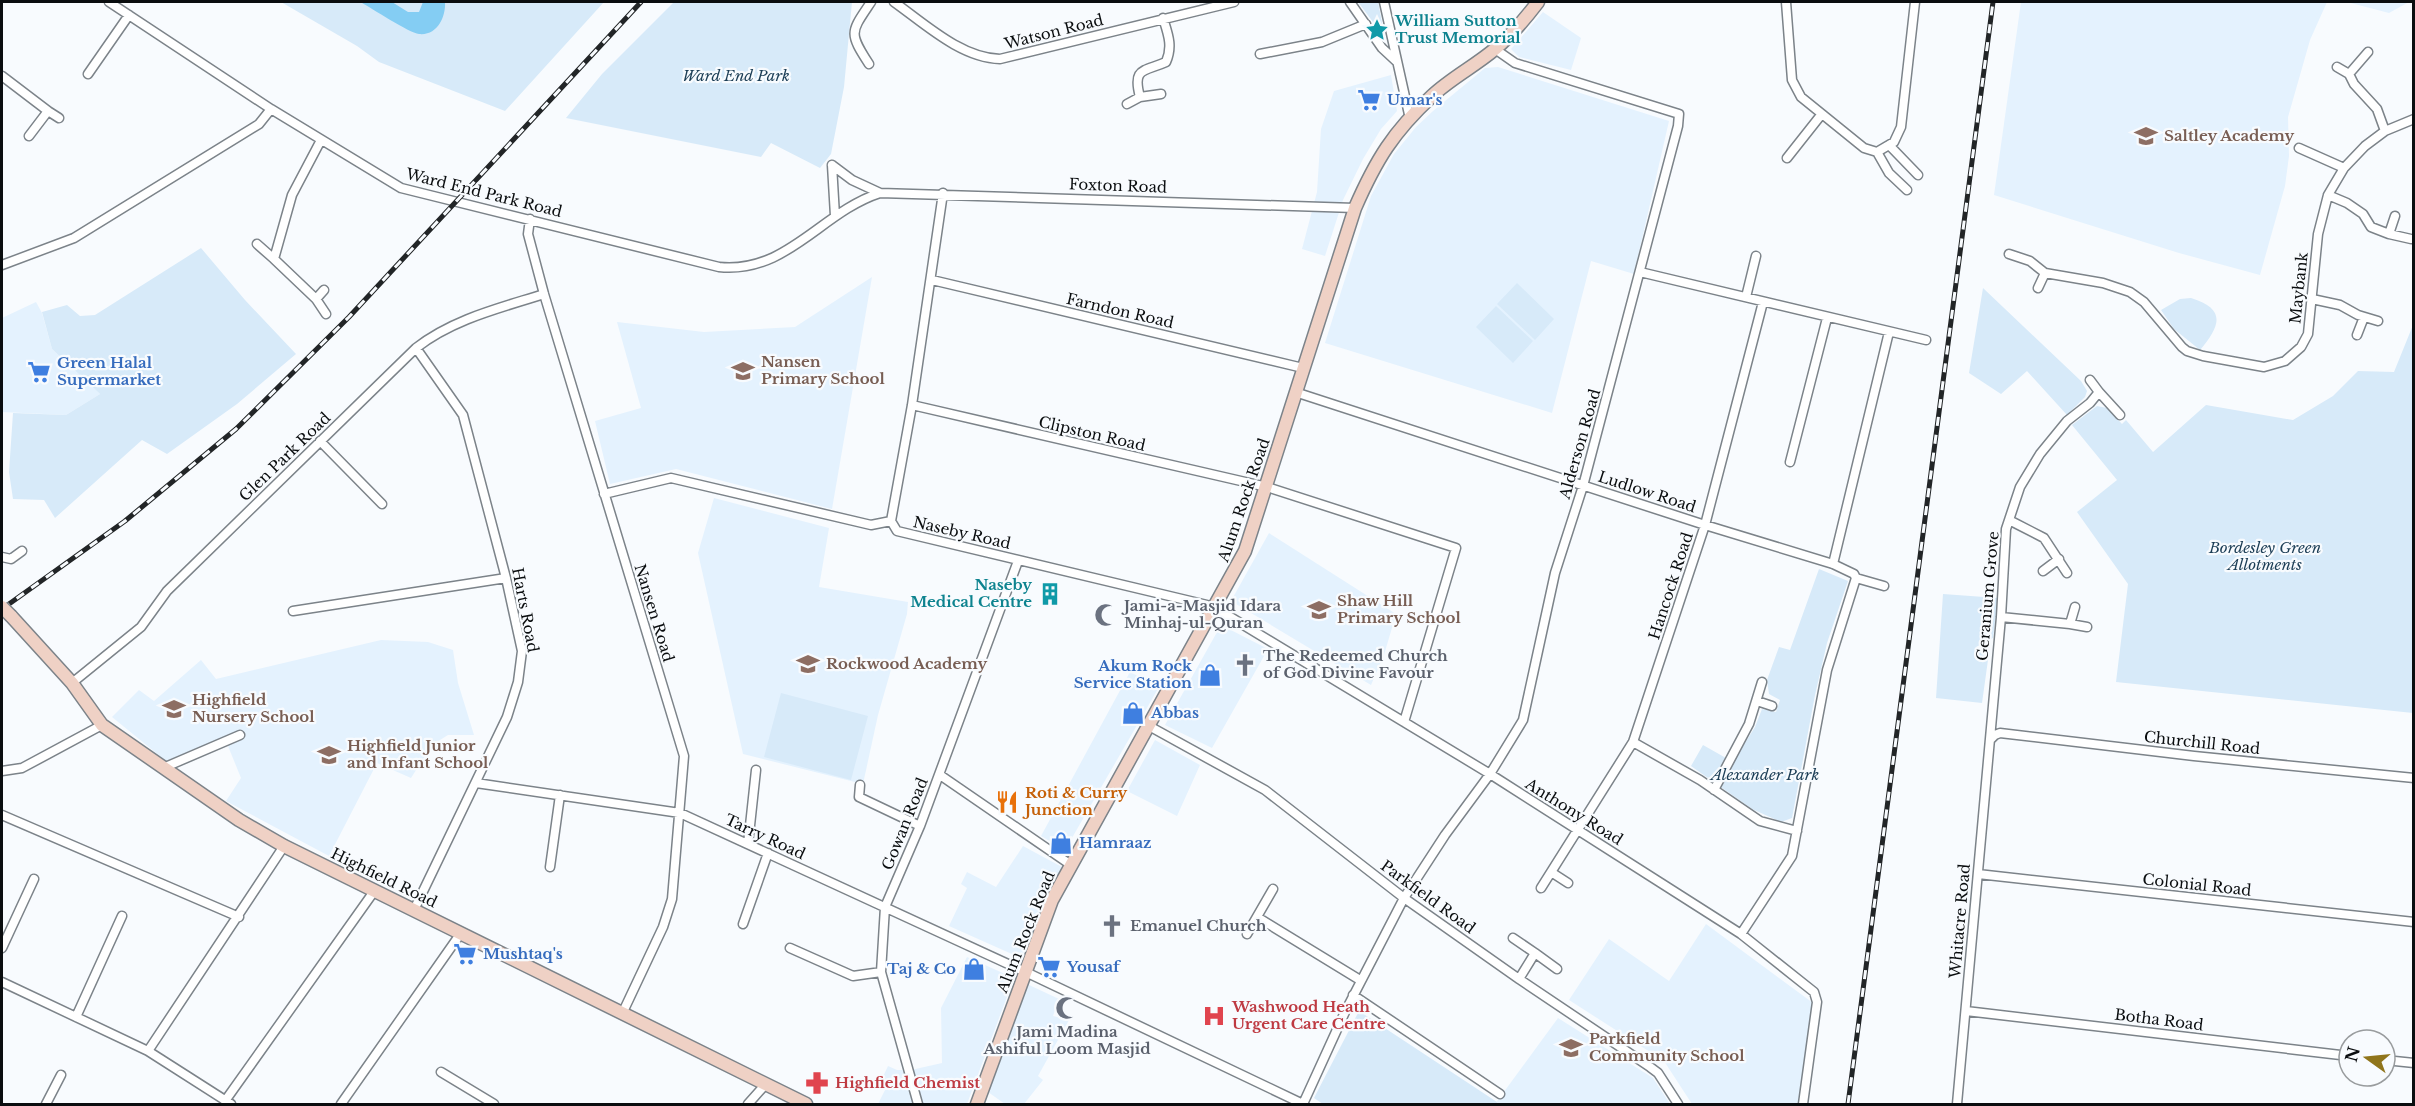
<svg xmlns="http://www.w3.org/2000/svg" width="2415" height="1106" viewBox="0 0 2415 1106" font-family="'Libre Baskerville',serif">
	<style>
		.built { fill: #e4f2fe }
		.green { fill: #d7eaf9 }
		.water { fill: #84cdf3 }
		.lines { fill: none; stroke-linecap: round; stroke-linejoin: round }
		.street-casing { stroke: #7c8389; stroke-width: 11 }
		.secondary-casing { stroke: #7c8389; stroke-width: 15 }
		.street { stroke: #fff; stroke-width: 8 }
		.secondary { stroke: #efd1c5; stroke-width: 12 }
		.rail-casing { stroke: #222527; stroke-width: 5 }
		.rail { stroke: #f8fbfe; stroke-width: 3; stroke-dasharray: 9; stroke-linecap: butt }
		.secondary-bridge-casing { stroke: #7c8389; stroke-width: 15; stroke-linecap: butt }
		.secondary-bridge { stroke: #efd1c5; stroke-width: 12 }
		.labels { text-anchor: middle; stroke-width: 4.5; stroke-linejoin: round; paint-order: stroke }
		.culture-label { font-size: 15px; font-weight: bold; fill: #0d838f; stroke: #f8fbfe; text-anchor: start }
		.street-label { font-size: 15px; fill: #0a0d0f; stroke: #f8fbfe }
		.park-label { font-size: 15px; font-style: italic; fill: #1b3d55; stroke: #f8fbfe }
		.shop-label { font-size: 15px; font-weight: bold; fill: #366cbe; stroke: #f8fbfe; text-anchor: start }
		.education-label { font-size: 15px; font-weight: bold; fill: #785e54; stroke: #f8fbfe; text-anchor: start }
		.worship-label { font-size: 15px; font-weight: bold; fill: #5b616d; stroke: #f8fbfe; text-anchor: start }
		.food-label { font-size: 15px; font-weight: bold; fill: #c56008; stroke: #f8fbfe; text-anchor: start }
		.health-label { font-size: 15px; font-weight: bold; fill: #be3a42; stroke: #f8fbfe; text-anchor: start }
	</style>
	<rect width="100%" height="100%" fill="#f8fbfe"/>
	<!-- built -->
	<path class="built" d="M2021,2H2327L2310,40L2288,117L2289,156L2285,186L2260,275L2179,253L1994,195Z
		M2347,2H2409L2389,13Z
		M1543,12L1581,38L1571,70L1519,57L1511,49Z
		M1498,67L1669,121L1634,274L1591,261L1552,413L1325,343L1371,196L1394,154L1416,127L1433,111L1485,68Z
		M1391,75L1397,111L1381,129L1363,159L1343,200L1325,256L1302,249L1317,192L1321,129L1334,91Z
		M872,277L832,509L676,469L610,484L595,421L641,408L617,322L704,332L795,327Z
		M36,302L42,313L52,349L100,394L66,415L2,412V318Z
		M714,498L829,528L819,587L908,602L907,614L878,715L863,784L743,754L698,553Z
		M1269,533L1396,614L1384,655L1371,685L1231,601Z
		M1221,625L1268,649L1212,748L1165,725Z
		M381,640L428,642L453,650L458,683L474,735H448L432,745L411,778L377,763L329,856L226,801L241,778L228,746L239,737L238,732L166,761L112,717L139,690L154,701L201,660L216,679Z
		M1130,672L1159,687L1065,850L1041,836Z
		M1155,740L1200,765L1177,816L1127,791Z
		M1023,846L1062,867L1021,958L949,926L967,888L961,884L967,872L996,887Z
		M1706,924L1813,1003L1799,1104H1692L1664,1061L1569,1000L1609,939L1669,981Z
		M967,957L1014,978L967,1104H878L887,1086L880,1083L888,1066L897,1070H911L942,1063L941,1008Z
		M1027,984L1059,999L1053,1016L1069,1020L1038,1076L1043,1080L1024,1104H1005L988,1092Z
		M1558,1018L1653,1078L1670,1104H1495Z"/>
	<!-- green -->
	<path class="green" d="M281,2H604L505,111L379,62L357,46Z
		M674,2H852L844,87L831,154L820,168L771,143L761,157L566,118L602,74Z
		M1358,2H1378L1385,38Z
		M201,248L245,300L296,354L237,404L167,454L142,440L55,518L44,500L13,499L9,472L13,413L66,415L100,394L52,349L42,312L67,305L80,316L95,315Z
		M1517,283L1554,319L1535,340L1497,304Z
		M1983,288L2081,381L2087,391L2085,397L2067,415L2027,371L2001,394L1969,373Z
		M2191,298C2226,309 2221,325 2200,350L2174,329L2161,310L2180,299Z
		M1496,306L1533,341L1513,363L1476,327Z
		M2413,325V713L2116,682L2128,584L2077,512L2117,480L2072,425L2097,406L2107,408L2122,424L2126,420L2153,452L2206,405L2293,420L2333,396L2358,371L2394,372Z
		M1819,569L1848,581L1827,643L1815,695L1792,818L1781,822L1752,809L1691,766L1703,745L1733,762L1755,727L1762,709L1776,712L1780,700L1769,694L1767,680L1779,647L1790,650Z
		M1943,594L1998,598L1993,638L1976,647L1988,660L1982,703L1936,698Z
		M781,693L868,716L851,780L764,757Z
		M1359,1011L1497,1102V1103L1495,1104H1323L1314,1098Z"/>
	<!-- water -->
	<path class="water" d="M360,2H392L408,12H419L423,2H445C446,17 437,36 419,34C409,33 372,8 360,2Z"/>
	<g class="lines">
		<!-- street casing -->
		<g class="street-casing">
			<path id="street" d="M109,2L271,109L401,188L719,267C787,274 821,212 880,193L1355,208
				M894,2C925,24 961,58 1000,59L1234,2
				M1350,2L1382,48L1396,61
				M1384,2L1410,119
				M1786,2L1792,80L1801,97L1864,148L1877,152
				M1260,54L1322,42L1366,24
				M869,64C848,32 851,32 871,2
				M2337,67L2349,74L2354,84L2377,109L2385,131
				M88,74L129,15
				M2349,74L2368,52
				M2,76L48,111L29,136
				M1140,97C1132,67 1144,72 1166,62C1173,46 1168,34 1163,18
				M1127,104L1140,97L1161,94
				M48,111L59,118
				M1889,145L1918,175
				M2299,148L2344,168
				M1877,152L1894,142L1901,127L1915,2
				M1877,152L1889,173L1907,190
				M1787,158L1821,115
				M832,165L852,180L880,193
				M832,165L835,216
				M2328,195L2347,203L2363,214L2371,227L2389,234L2411,239
				M530,219L528,234L544,294L684,756L672,899L663,927L622,1014
				M2389,234L2395,216
				M257,244L274,259
				M2009,254L2030,261L2045,273L2103,283L2130,292L2144,302L2182,347L2187,351L2203,356L2264,367L2285,361L2301,347L2308,334L2318,234L2328,195L2344,168L2365,146L2385,131L2414,119
				M2,265L74,238L259,124L271,109
				M1640,272L1926,340
				M932,280L1303,368
				M2038,288L2045,273
				M324,290L316,299L326,314
				M1746,297L1756,256
				M316,299L274,259L292,195L321,140
				M2312,299L2340,305L2358,315L2378,321
				M2357,335L2364,317
				M1295,392L1705,525L1833,564L1854,574L1856,578L1884,586
				M2099,392L2120,415
				M912,405L1267,487L1456,548L1404,722
				M320,441L382,504
				M1790,462L1827,318
				M604,494L671,478L871,525L891,521
				M2009,520L2044,538L2067,573
				M891,521L897,531L1207,605L1222,612L1490,774L1741,934L1814,992L1817,1002L1803,1104
				M891,521L912,405L943,193
				M2,557L11,559L22,551
				M1833,564L1889,332
				M2043,571L2059,559
				M293,611L506,578
				M2001,617L2070,624L2075,607
				M2070,624L2087,627
				M72,683L141,627L167,591L416,348C453,319 500,308 544,294
				M1757,701L1772,706
				M1149,726L1265,790L1404,898L1519,979L1650,1067L1658,1073L1678,1104
				M1990,740L1995,735L2000,733L2194,756L2414,778
				M1633,742L1700,780L1760,821L1797,831
				M163,768L240,735
				M2,771L22,768L102,725
				M940,775L1071,865
				M476,783L680,813L1032,975L1303,1104
				M860,785L859,797L920,826
				M1714,790L1749,724L1762,682
				M2,815L239,917
				M748,844L756,770
				M550,867L560,795
				M1551,872L1568,883
				M1978,874L2414,922
				M1541,888L1633,742L1705,525L1763,302
				M414,910L507,717L518,682L522,651L506,578L463,415L416,348
				M1257,917L1360,980
				M743,924L768,853
				M1247,934L1273,889
				M1741,934L1792,856L1827,670L1856,578
				M1513,938L1535,953L1519,979
				M2,948L34,879
				M790,948L853,976L881,972
				M1535,953L1557,969
				M2,982L148,1051L231,1104
				M1353,995L1500,1094
				M1966,1011L2349,1056
				M76,1017L122,916
				M148,1051L284,846
				M2385,1060L2414,1063
				M441,1072L494,1104
				M225,1101L375,890
				M46,1104L61,1075
				M341,1104L461,933
				M748,1104L765,1085
				M918,1104L881,972L885,907L920,826L1018,561
				M1303,1104L1345,1012L1404,898L1445,835L1490,774L1523,720L1555,573L1583,486L1678,126L1679,114L1515,63L1495,49
				M1957,1104L2001,617L2006,529L2020,487L2040,454L2067,421L2090,403L2099,392L2090,380"/>
		</g>
		<!-- secondary casing -->
		<g class="secondary-casing">
			<path id="secondary" d="M11,616L72,683L102,725L239,820L284,846L806,1104
				M977,1104L1052,900L1245,551L1355,208C1376,160 1393,132 1432,96C1451,78 1475,66 1495,49C1512,35 1525,19 1538,2"/>
		</g>
		<!-- street -->
		<use href="#street" class="street"/>
		<!-- secondary -->
		<use href="#secondary" class="secondary"/>
		<!-- rail casing -->
		<g class="rail-casing">
			<path id="rail" d="M2,609L125,521L236,429L349,317L641,2
				M1848,1104L1993,2"/>
		</g>
		<!-- rail -->
		<use href="#rail" class="rail"/>
		<!-- secondary-bridge casing -->
		<g class="secondary-bridge-casing">
			<path id="secondary-bridge" d="M2,607L11,616"/>
		</g>
		<!-- secondary-bridge -->
		<use href="#secondary-bridge" class="secondary-bridge"/>
	</g>
	<!-- icons -->
	<defs>
		<g id="sight-bare" transform="scale(1.8)"><path d="M0-6L1.8-2.2L6-1.7L2.9 1.2L3.7 5.4L0 3.3L-3.7 5.4L-2.9 1.2L-6-1.7L-1.8-2.2Z" fill="#0f9aa8" stroke="#f8fbfe" stroke-width="2.5" paint-order="stroke"/></g>
		<g id="supermarket-bare" transform="scale(1.8)"><path d="M-6-5.5h2.5l.6 2H6L4.5 2H-2.5L-4.4-4H-6ZM-1.5 3.2a1.3 1.3 0 1 0 .1 0ZM3 3.2a1.3 1.3 0 1 0 .1 0Z" fill="#3f7fe0" stroke="#f8fbfe" stroke-width="2.5" paint-order="stroke"/></g>
		<g id="school-bare" transform="scale(1.8)"><path d="M0-5L7-2L0 1L-7-2ZM-4 1L0 2.5L4 1V4Q0 6-4 4Z" fill="#8d6e63" stroke="#f8fbfe" stroke-width="2.5" paint-order="stroke"/></g>
		<g id="building-bare" transform="scale(1.8)"><path d="M-4-6H4V6H1V3H-1V6H-4ZM-2.5-4.3h1.7v1.8h-1.7ZM.8-4.3h1.7v1.8H.8ZM-2.5-1h1.7V.8h-1.7ZM.8-1h1.7V.8H.8Z" fill="#0f9aa8" stroke="#f8fbfe" stroke-width="2.5" paint-order="stroke"/></g>
		<g id="mosque-bare" transform="scale(1.8)"><path d="M3.5-4.9A6 6 0 1 0 3.5 4.9A5 5 0 1 1 3.5-4.9Z" fill="#6b7280" stroke="#f8fbfe" stroke-width="2.5" paint-order="stroke"/></g>
		<g id="church-bare" transform="scale(1.8)"><path d="M-1.2-6h2.4v3.5h3.3v2.4h-3.3V6h-2.4V-.1h-3.3v-2.4h3.3Z" fill="#6b7280" stroke="#f8fbfe" stroke-width="2.5" paint-order="stroke"/></g>
		<g id="shop-bare" transform="scale(1.8)"><path d="M-5-2.5h2.3a2.7 3.5 0 0 1 5.4 0H5L5.5 6h-11ZM-1.5-2.5h3a1.5 2.3 0 0 0-3 0Z" fill="#3f7fe0" stroke="#f8fbfe" stroke-width="2.5" paint-order="stroke"/></g>
		<g id="restaurant-bare" transform="scale(1.8)"><path d="M-5-6h1v4h1v-4h1v4h1v-4h1v5L-1.5 .5V6h-2V.5L-5-1ZM5-6V6H3V1.5H1.5Q1.5-4 5-6Z" fill="#e8710a" stroke="#f8fbfe" stroke-width="2.5" paint-order="stroke"/></g>
		<g id="hospital-bare" transform="scale(1.8)"><path d="M-5-5h3v3.5h4V-5h3V5h-3V1.5h-4V5h-3Z" fill="#e0444e" stroke="#f8fbfe" stroke-width="2.5" paint-order="stroke"/></g>
		<g id="pharmacy-bare" transform="scale(1.8)"><path d="M-2-6h4v4h4v4h-4v4h-4v-4h-4v-4h4Z" fill="#e0444e" stroke="#f8fbfe" stroke-width="2.5" paint-order="stroke"/></g>
	</defs>
	<g fill-rule="evenodd">
		<use href="#sight-bare" x="1377" y="30"/>
		<use href="#supermarket-bare" x="1369" y="100"/>
		<use href="#school-bare" x="2146" y="136"/>
		<use href="#school-bare" x="743" y="371"/>
		<use href="#supermarket-bare" x="39" y="372"/>
		<use href="#building-bare" x="1050" y="594"/>
		<use href="#school-bare" x="1319" y="610"/>
		<use href="#mosque-bare" x="1106" y="615"/>
		<use href="#school-bare" x="808" y="664"/>
		<use href="#church-bare" x="1245" y="665"/>
		<use href="#shop-bare" x="1210" y="675"/>
		<use href="#school-bare" x="174" y="709"/>
		<use href="#shop-bare" x="1133" y="713"/>
		<use href="#school-bare" x="329" y="755"/>
		<use href="#restaurant-bare" x="1007" y="802"/>
		<use href="#shop-bare" x="1061" y="843"/>
		<use href="#church-bare" x="1112" y="926"/>
		<use href="#supermarket-bare" x="465" y="954"/>
		<use href="#supermarket-bare" x="1049" y="967"/>
		<use href="#shop-bare" x="974" y="969"/>
		<use href="#mosque-bare" x="1067" y="1008"/>
		<use href="#hospital-bare" x="1214" y="1016"/>
		<use href="#school-bare" x="1571" y="1048"/>
		<use href="#pharmacy-bare" x="817" y="1083"/>
	</g>
	<g class="labels">
		<!-- culture labels -->
		<g class="culture-label">
			<text x="1395" y="26">William Sutton<tspan x="1395" dy="17">Trust Memorial</tspan></text>
			<text x="1032" y="590" text-anchor="end">Naseby<tspan x="1032" dy="17">Medical Centre</tspan></text>
		</g>
		<!-- street labels -->
		<g class="street-label">
			<text transform="translate(1054 32) rotate(-14)" y="5">Watson Road</text>
			<text transform="translate(1118 186) rotate(2)" y="5">Foxton Road</text>
			<text transform="translate(484 193) rotate(14)" y="5">Ward End Park Road</text>
			<text transform="translate(2299 288) rotate(-84)" y="5">Maybank</text>
			<text transform="translate(1120 311) rotate(13)" y="5">Farndon Road</text>
			<text transform="translate(1092 434) rotate(13)" y="5">Clipston Road</text>
			<text transform="translate(1580 444) rotate(-74)" y="5">Alderson Road</text>
			<text transform="translate(285 457) rotate(-44)" y="5">Glen Park Road</text>
			<text transform="translate(1647 492) rotate(18)" y="5">Ludlow Road</text>
			<text transform="translate(1244 500) rotate(-71)" y="5">Alum Rock Road</text>
			<text transform="translate(962 533) rotate(13)" y="5">Naseby Road</text>
			<text transform="translate(1671 586) rotate(-72)" y="5">Hancock Road</text>
			<text transform="translate(1988 596) rotate(-85)" y="5">Geranium Grove</text>
			<text transform="translate(525 610) rotate(79)" y="5">Harts Road</text>
			<text transform="translate(654 613) rotate(73)" y="5">Nansen Road</text>
			<text transform="translate(2202 743) rotate(6)" y="5">Churchill Road</text>
			<text transform="translate(1574 812) rotate(32)" y="5">Anthony Road</text>
			<text transform="translate(905 824) rotate(-68)" y="5">Gowan Road</text>
			<text transform="translate(765 837) rotate(25)" y="5">Tarry Road</text>
			<text transform="translate(384 878) rotate(26)" y="5">Highfield Road</text>
			<text transform="translate(2197 885) rotate(6)" y="5">Colonial Road</text>
			<text transform="translate(1428 897) rotate(36)" y="5">Parkfield Road</text>
			<text transform="translate(1960 921) rotate(-85)" y="5">Whitacre Road</text>
			<text transform="translate(1026 932) rotate(-68)" y="5">Alum Rock Road</text>
			<text transform="translate(2159 1020) rotate(7)" y="5">Botha Road</text>
		</g>
		<!-- park labels -->
		<g class="park-label">
			<text x="736" y="81">Ward End Park</text>
			<text x="2265" y="553">Bordesley Green<tspan x="2265" dy="17">Allotments</tspan></text>
			<text x="1765" y="780">Alexander Park</text>
		</g>
		<!-- shop labels -->
		<g class="shop-label">
			<text x="1387" y="105">Umar's</text>
			<text x="57" y="368">Green Halal<tspan x="57" dy="17">Supermarket</tspan></text>
			<text x="1192" y="671" text-anchor="end">Akum Rock<tspan x="1192" dy="17">Service Station</tspan></text>
			<text x="1151" y="718">Abbas</text>
			<text x="1079" y="848">Hamraaz</text>
			<text x="483" y="959">Mushtaq's</text>
			<text x="1067" y="972">Yousaf</text>
			<text x="956" y="974" text-anchor="end">Taj &amp; Co</text>
		</g>
		<!-- education labels -->
		<g class="education-label">
			<text x="2164" y="141">Saltley Academy</text>
			<text x="761" y="367">Nansen<tspan x="761" dy="17">Primary School</tspan></text>
			<text x="1337" y="606">Shaw Hill<tspan x="1337" dy="17">Primary School</tspan></text>
			<text x="826" y="669">Rockwood Academy</text>
			<text x="192" y="705">Highfield<tspan x="192" dy="17">Nursery School</tspan></text>
			<text x="347" y="751">Highfield Junior<tspan x="347" dy="17">and Infant School</tspan></text>
			<text x="1589" y="1044">Parkfield<tspan x="1589" dy="17">Community School</tspan></text>
		</g>
		<!-- worship labels -->
		<g class="worship-label">
			<text x="1124" y="611">Jami-a-Masjid Idara<tspan x="1124" dy="17">Minhaj-ul-Quran</tspan></text>
			<text x="1263" y="661">The Redeemed Church<tspan x="1263" dy="17">of God Divine Favour</tspan></text>
			<text x="1130" y="931">Emanuel Church</text>
			<text x="1067" y="1037" text-anchor="middle">Jami Madina<tspan x="1067" dy="17">Ashiful Loom Masjid</tspan></text>
		</g>
		<!-- food labels -->
		<g class="food-label">
			<text x="1025" y="798">Roti &amp; Curry<tspan x="1025" dy="17">Junction</tspan></text>
		</g>
		<!-- health labels -->
		<g class="health-label">
			<text x="1232" y="1012">Washwood Heath<tspan x="1232" dy="17">Urgent Care Centre</tspan></text>
			<text x="835" y="1088">Highfield Chemist</text>
		</g>
	</g>
	<!-- border -->
	<rect width="2415" height="1106" fill="none" stroke="#0a0d0f" stroke-width="6"/>
	<!-- north arrow -->
	<g transform="translate(2367 1058) rotate(285)"><circle r="28" fill="#f8fbfe" stroke="#999c9e" stroke-width="1.5"/>
	<path d="M0-4.5L10 22L0 15L-10 22Z" fill="#90751b"/>
	<text y="-9" font-size="16" font-weight="bold" text-anchor="middle" fill="#0a0d0f">N</text>
	</g>
</svg>
